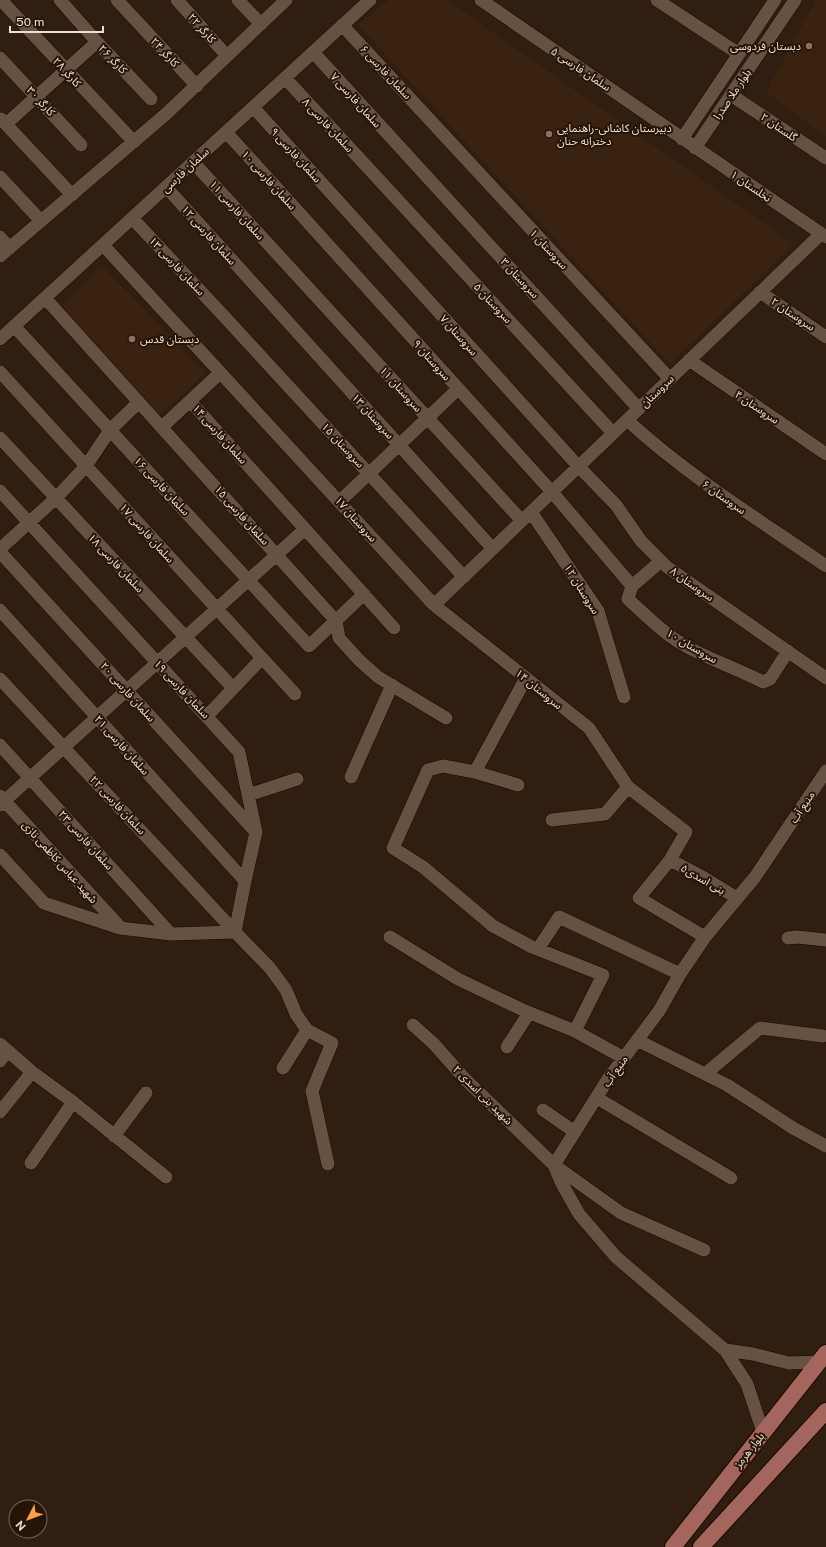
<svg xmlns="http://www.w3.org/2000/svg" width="826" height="1547" viewBox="0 0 826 1547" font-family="'Public Sans','Noto Sans Arabic',sans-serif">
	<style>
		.built { fill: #39220f }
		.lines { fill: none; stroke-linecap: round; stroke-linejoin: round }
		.minor-casing { stroke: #180800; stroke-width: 14 }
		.major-casing { stroke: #180800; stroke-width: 18 }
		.minor { stroke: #665142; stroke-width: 13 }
		.major { stroke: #a4655c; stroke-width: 16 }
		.education-dot { fill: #8d6e63; stroke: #261507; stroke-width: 1.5 }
		.labels { text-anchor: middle; stroke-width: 4; stroke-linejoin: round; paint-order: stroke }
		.street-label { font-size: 11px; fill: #ece0d7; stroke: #261507 }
		.poi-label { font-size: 11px; fill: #ece0d7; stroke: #261507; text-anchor: start }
	</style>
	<rect width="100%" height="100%" fill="#301e10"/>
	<!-- built -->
	<path class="built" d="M388,0H447L794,244L670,364L358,25Z
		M816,0H826V137L766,92Z
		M101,265L206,373L159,415L62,306Z"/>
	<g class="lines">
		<!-- minor casing -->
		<g class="minor-casing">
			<path id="minor" d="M1,0L134,142
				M60,0L97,42L151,99
				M117,0L197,86
				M177,0L227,56
				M238,0L261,24
				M481,0L826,237
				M657,0L739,54
				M342,25L670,379
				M313,52L639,409
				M0,58L81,145
				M285,78L613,433
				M731,95L826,158
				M253,107L579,467L616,505L641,541L667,567L826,678
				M1,119L72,195
				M6,124L97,42
				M226,132L552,492L632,586L628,599C642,612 655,625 670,636C698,656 732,666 763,682L770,679L788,651
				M682,139L775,0
				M695,148L795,0
				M193,162L522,521
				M0,177L41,221
				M166,187L493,549
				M132,218L221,313L464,577
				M0,237L10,248
				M103,245L434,605L589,728L628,787L686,832L670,860L639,898L705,937
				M0,256L166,114L286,0
				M760,292L826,337
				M45,298L336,621L339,638L359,660L378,677L446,718
				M14,326L309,646L364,594
				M0,339L370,0
				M689,360L826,454
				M0,372L295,694
				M190,401L394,628
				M627,420C688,476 758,519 826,566
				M162,427L220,373
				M0,438L233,688
				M0,491L239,752L256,832L245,881L235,932
				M340,501L458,389
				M531,512L598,611L624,697
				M0,549L56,498L86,466L110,430L139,402
				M0,552L255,831
				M632,586L661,561
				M434,605L821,234
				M0,610L245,881
				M0,679L235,932L270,968L286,990L296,1014L307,1030L332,1043L312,1091L328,1164
				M207,716L262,658
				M0,745L171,934
				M475,772L443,766L428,770L393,848L423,867L493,926L532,947L603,975L575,1031
				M351,777L392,685
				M518,785L475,772L526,678
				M248,795L297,779
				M0,796L119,926
				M0,805L305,529
				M552,820L605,814L628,787
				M0,855L44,903L120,928L171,934L235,932
				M670,860L699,875L737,898
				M390,937L458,979L525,1011L575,1031L624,1058
				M788,938L797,937L826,940
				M538,949L559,917L680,974
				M413,1025L434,1044L465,1079L554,1165L621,1213L704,1250
				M637,1040L727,1085L793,1128L826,1146
				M0,1044L32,1072L73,1102L166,1177
				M507,1047L529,1013
				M0,1061L7,1051
				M283,1068L307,1030
				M705,1074L760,1028L823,1036
				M597,1098L731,1178
				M543,1110L575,1132
				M0,1112L32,1072
				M114,1136L146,1093
				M31,1163L73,1102
				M725,1350L616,1257L579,1214L562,1184L554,1165L608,1079L659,1011L680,974L705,937L755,877L826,771
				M763,1432L747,1384L725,1350L753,1354L789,1363L819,1362"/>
		</g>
		<!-- major casing -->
		<g class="major-casing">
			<path id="major" d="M673,1547L826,1353
				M701,1547L826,1411"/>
		</g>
		<!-- minor -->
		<use href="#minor" class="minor"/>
		<!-- major -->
		<use href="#major" class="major"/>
	</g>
	<!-- markers -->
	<g class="education-dot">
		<circle cx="809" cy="46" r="4"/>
		<circle cx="549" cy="134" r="4"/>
		<circle cx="132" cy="339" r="4"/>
	</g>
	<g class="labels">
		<!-- street labels -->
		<g class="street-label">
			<text transform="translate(202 28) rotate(48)" y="4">کارگر ۲۲</text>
			<text transform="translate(165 52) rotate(47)" y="4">کارگر ۲۴</text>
			<text transform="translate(113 59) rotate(46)" y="4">کارگر ۲۶</text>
			<text transform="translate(581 69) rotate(34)" y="4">سلمان فارسی ۵</text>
			<text transform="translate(67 72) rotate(47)" y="4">کارگر ۲۸</text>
			<text transform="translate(386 72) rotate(47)" y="4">سلمان فارسی ۶</text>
			<text transform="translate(732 94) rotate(-56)" y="4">بلوار ملا صدرا</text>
			<text transform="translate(356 100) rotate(48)" y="4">سلمان فارسی ۷</text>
			<text transform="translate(41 101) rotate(47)" y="4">کارگر ۳۰</text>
			<text transform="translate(328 125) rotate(47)" y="4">سلمان فارسی ۸</text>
			<text transform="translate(779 127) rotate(34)" y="4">گلستان ۲</text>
			<text transform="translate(296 155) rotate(48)" y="4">سلمان فارسی ۹</text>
			<text transform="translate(185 170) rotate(-43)" y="4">سلمان فارسی</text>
			<text transform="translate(269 180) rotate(48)" y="4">سلمان فارسی ۱۰</text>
			<text transform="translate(751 186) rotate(34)" y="4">نخلستان ۱</text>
			<text transform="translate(237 210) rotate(48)" y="4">سلمان فارسی ۱۱</text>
			<text transform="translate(209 235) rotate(48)" y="4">سلمان فارسی ۱۲</text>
			<text transform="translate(549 249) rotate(47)" y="4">سروستان ۱</text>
			<text transform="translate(177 266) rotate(47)" y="4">سلمان فارسی ۱۳</text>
			<text transform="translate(520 278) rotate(47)" y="4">سروستان ۳</text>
			<text transform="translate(493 303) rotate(47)" y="4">سروستان ۵</text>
			<text transform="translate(793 314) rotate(34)" y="4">سروستان ۲</text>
			<text transform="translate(459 335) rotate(48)" y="4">سروستان ۷</text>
			<text transform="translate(432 360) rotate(48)" y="4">سروستان ۹</text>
			<text transform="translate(401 389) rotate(48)" y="4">سروستان ۱۱</text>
			<text transform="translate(657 391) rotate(-44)" y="4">سروستان</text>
			<text transform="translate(757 407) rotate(34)" y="4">سروستان ۴</text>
			<text transform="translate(373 416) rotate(48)" y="4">سروستان ۱۳</text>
			<text transform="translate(220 434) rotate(48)" y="4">سلمان فارسی ۱۴</text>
			<text transform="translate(343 445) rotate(47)" y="4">سروستان ۱۵</text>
			<text transform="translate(162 486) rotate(47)" y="4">سلمان فارسی ۱۶</text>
			<text transform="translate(724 497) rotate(35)" y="4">سروستان ۶</text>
			<text transform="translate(242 515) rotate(48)" y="4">سلمان فارسی ۱۵</text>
			<text transform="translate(356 519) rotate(48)" y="4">سروستان ۱۷</text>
			<text transform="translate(147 533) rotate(48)" y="4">سلمان فارسی ۱۷</text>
			<text transform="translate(116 563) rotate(47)" y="4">سلمان فارسی ۱۸</text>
			<text transform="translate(692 584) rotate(35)" y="4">سروستان ۸</text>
			<text transform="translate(582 589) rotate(58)" y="4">سروستان ۱۲</text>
			<text transform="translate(692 646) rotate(30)" y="4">سروستان ۱۰</text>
			<text transform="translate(182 689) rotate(47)" y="4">سلمان فارسی ۱۹</text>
			<text transform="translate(539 689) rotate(39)" y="4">سروستان ۱۴</text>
			<text transform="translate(128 692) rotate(48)" y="4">سلمان فارسی ۲۰</text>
			<text transform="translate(122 745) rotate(48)" y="4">سلمان فارسی ۲۱</text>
			<text transform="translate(118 805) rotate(47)" y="4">سلمان فارسی ۲۲</text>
			<text transform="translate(802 807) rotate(-56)" y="4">منبع آب</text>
			<text transform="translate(86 840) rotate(48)" y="4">سلمان فارسی ۲۳</text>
			<text transform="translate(60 862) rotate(48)" y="4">شهید عباس کاظمی نازی</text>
			<text transform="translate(703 879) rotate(30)" y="4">بنی اسدی۵</text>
			<text transform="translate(615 1071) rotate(-55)" y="4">منبع آب</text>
			<text transform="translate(483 1095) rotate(45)" y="4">شهید بنی اسدی ۲</text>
			<text transform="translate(749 1450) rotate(-52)" y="4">بلوار هرمز</text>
		</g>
		<!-- poi labels -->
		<g class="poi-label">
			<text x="801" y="50" text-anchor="end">دبستان فردوسی</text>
			<text x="557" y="132">دبیرستان کاشانی-راهنمایی<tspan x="557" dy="13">دخترانه حنان</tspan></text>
			<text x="140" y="343">دبستان قدس</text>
		</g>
	</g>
	<!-- north arrow -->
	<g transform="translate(28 1519) rotate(228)"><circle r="19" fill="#261507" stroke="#75665a"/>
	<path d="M0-3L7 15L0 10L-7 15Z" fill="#f9a04d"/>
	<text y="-6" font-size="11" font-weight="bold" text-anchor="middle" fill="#ece0d7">N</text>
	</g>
	<!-- scale -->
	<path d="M10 26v6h93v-6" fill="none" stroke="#ece0d7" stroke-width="2"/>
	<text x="16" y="26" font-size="12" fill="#ece0d7" stroke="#261507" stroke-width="3" paint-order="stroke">50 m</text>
</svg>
